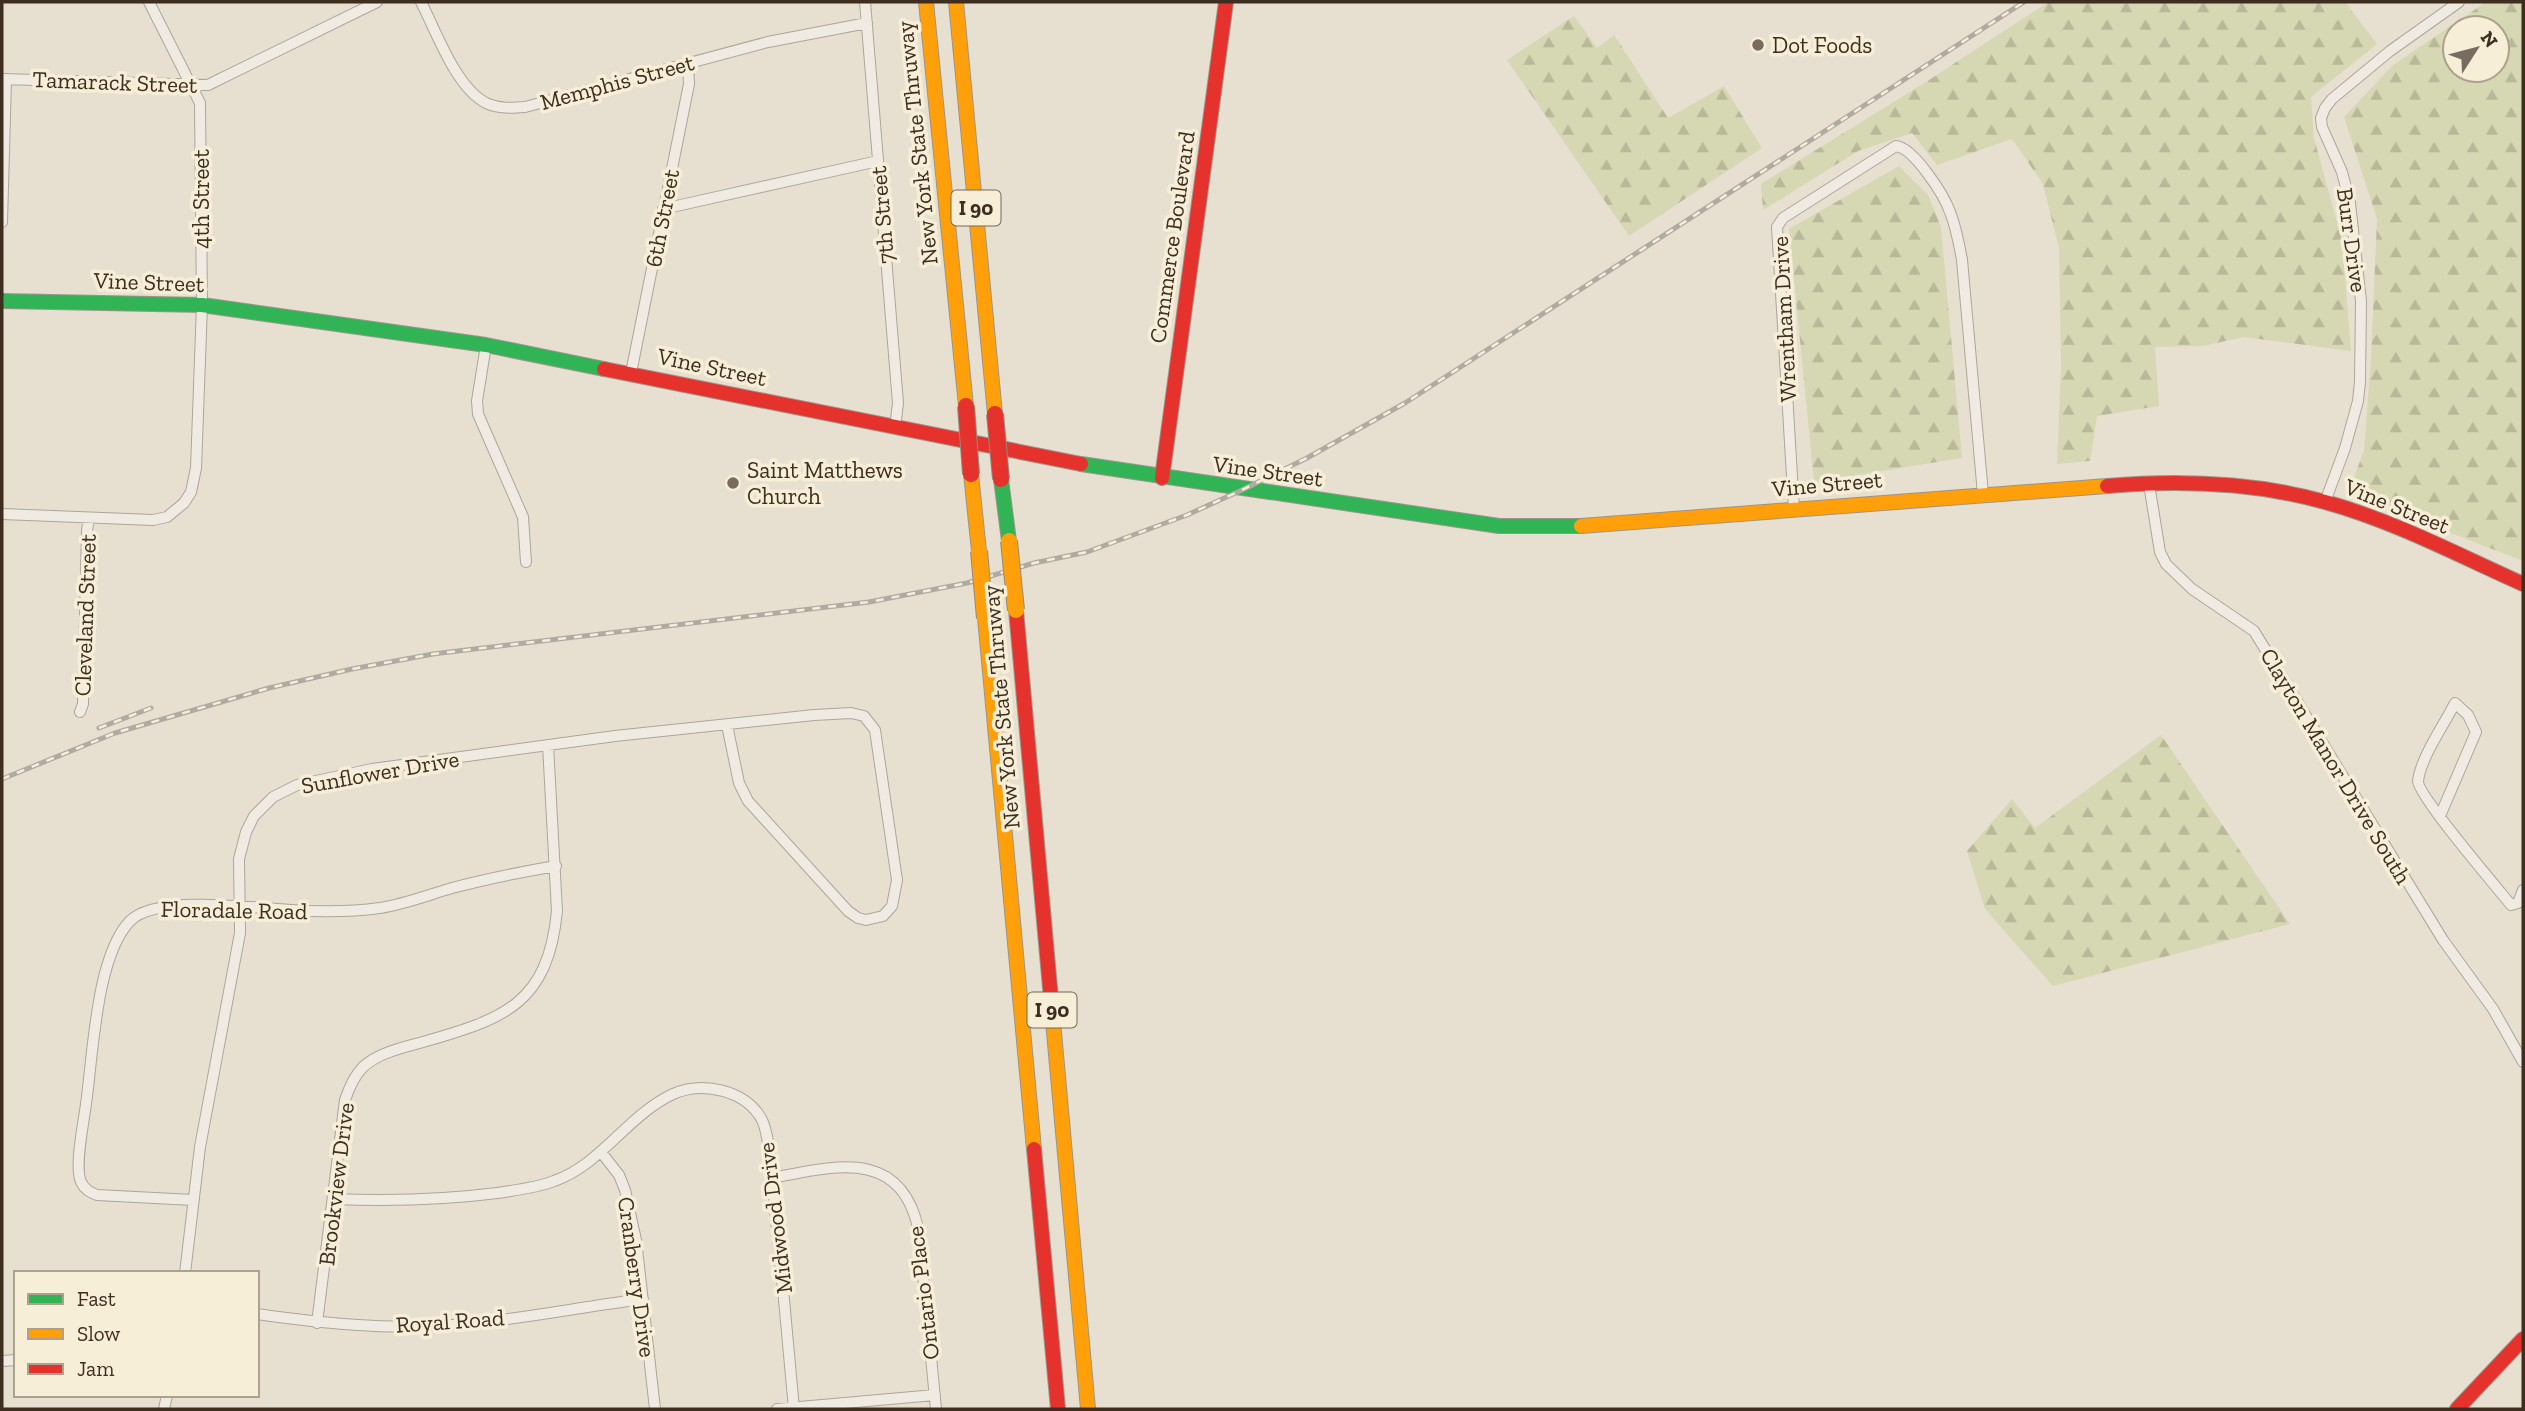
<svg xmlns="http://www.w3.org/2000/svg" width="2525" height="1411" viewBox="0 0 2525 1411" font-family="'Zilla Slab',serif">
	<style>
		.forest { fill: url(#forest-firs); fill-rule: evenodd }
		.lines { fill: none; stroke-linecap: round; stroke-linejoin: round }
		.street-casing { stroke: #ada599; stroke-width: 12 }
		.fast-casing { stroke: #9c958a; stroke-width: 16 }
		.slow-casing { stroke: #9c958a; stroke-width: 16 }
		.jam-casing { stroke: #9c958a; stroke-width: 16 }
		.street { stroke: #efebe3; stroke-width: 10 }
		.fast { stroke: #30b455; stroke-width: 14 }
		.slow { stroke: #ff9f0a; stroke-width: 14 }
		.jam { stroke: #e5322d; stroke-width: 14 }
		.rail-casing { stroke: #afaaa2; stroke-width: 5 }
		.rail { stroke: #f7eed8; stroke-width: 2.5; stroke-dasharray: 8; stroke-linecap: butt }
		.slow-bridge-casing { stroke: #928b80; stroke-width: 18; stroke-linecap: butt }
		.jam-bridge-casing { stroke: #928b80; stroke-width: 18; stroke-linecap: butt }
		.slow-bridge { stroke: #ff9f0a; stroke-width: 16 }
		.jam-bridge { stroke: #e5322d; stroke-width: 16 }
		.poi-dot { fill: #786c5e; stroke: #f7eed8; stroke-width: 2.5 }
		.labels { text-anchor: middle; stroke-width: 7; stroke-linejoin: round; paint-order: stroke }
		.shield { fill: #f7eed8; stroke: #756857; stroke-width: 2 }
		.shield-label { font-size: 21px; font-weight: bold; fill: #3d2e20 }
		.poi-label { font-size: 23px; fill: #3d2e20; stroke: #f7eed8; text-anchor: start }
		.street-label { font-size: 23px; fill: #3d2e20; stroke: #f7eed8 }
	</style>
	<defs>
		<pattern id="forest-firs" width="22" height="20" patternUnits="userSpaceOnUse" patternTransform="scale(1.75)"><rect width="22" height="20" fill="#d6d7b3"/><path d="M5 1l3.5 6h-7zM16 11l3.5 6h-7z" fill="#b9b99a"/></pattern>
	</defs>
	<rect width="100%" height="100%" fill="#e7e0d1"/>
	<!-- forest -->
	<path class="forest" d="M2048,2H2345L2377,44L2311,97L2314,138L2342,241L2351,351L2244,337L2203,346L2155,347L2159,406L2097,416L2090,461L2057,464L2061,366L2059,248L2043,184L2012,139L1937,165L1912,133L1858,151L1763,210L1761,184L1929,80Z
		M2486,2H2523V561L2348,493L2364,451L2371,357L2377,219L2344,117L2393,65ZM2455,28H2497V70H2455Z
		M1574,16L1597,48L1614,35L1668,118L1724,86L1762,148L1629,236L1507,60Z
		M1899,166L1928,195L1941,227L1962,458L1814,482L1789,229Z
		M2161,735L2290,924L2053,986L1985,909L1967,851L2012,799L2035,828Z"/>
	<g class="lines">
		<!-- street casing -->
		<g class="street-casing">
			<path id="street" d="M421,2C436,31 456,88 486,103C499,109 512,108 525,107L768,42L867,23
				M865,2L898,403L895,428
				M2,79L208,85L377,2
				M663,209L878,161
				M2,222L6,79
				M486,345L477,401L478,414L523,517L526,562
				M631,373L689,84L688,63
				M2149,484L2160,552L2166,564L2192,589L2254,631L2443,940L2493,1009L2523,1062
				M2325,502L2345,448L2358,401L2360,382L2361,301L2350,203L2342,172L2322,127L2321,118L2325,108L2332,99L2390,51L2459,2
				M1794,509L1777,227L1783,218L1896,146C1914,148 1944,195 1950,212C1956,227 1959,243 1962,260L1983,494
				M2,514L153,520L167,517L184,503L191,492L196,468L202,305L200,103L149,2
				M80,712L83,704L87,530L89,519
				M2440,816L2476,732L2468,715L2455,703C2444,725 2421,757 2418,781C2417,794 2498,889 2511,905L2518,903L2523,890
				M601,1152L619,1175L625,1190L636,1240L655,1409
				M772,1178C835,1166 902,1147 919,1232L936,1409
				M333,1199C388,1201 443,1200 497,1193C516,1190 536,1188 554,1181C602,1164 628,1115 673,1094C703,1081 746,1090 762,1120C770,1136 772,1179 774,1198C781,1268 788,1339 794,1409
				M193,1200L97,1195C90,1192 85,1190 81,1182C74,1167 84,1121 86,1104C93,1055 96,956 130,921C156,894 254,908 291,910C321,912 350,912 380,908C405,904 428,895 452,888C486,879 521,872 556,866
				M185,1273L200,1147L240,933L239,859L246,832L254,816L273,797L297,785L372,769L615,736L814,715L851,713L864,716L875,730L897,880L892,906L883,916L866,920L858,918L848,911L748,801L739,783L727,725
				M257,1314C321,1323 386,1330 451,1325C515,1321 579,1307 643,1299
				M317,1323L345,1100C349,1088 354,1076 363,1067C378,1053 404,1047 423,1042C504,1019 548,1004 557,911L548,745
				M2,1361L16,1360
				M164,1409L167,1395
				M777,1409L935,1395"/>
		</g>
		<!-- fast casing -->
		<g class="fast-casing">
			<path id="fast" d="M2,301L202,305L486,345L604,369
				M1081,464L1499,526H1581
				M1001,479L1009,541"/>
		</g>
		<!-- slow casing -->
		<g class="slow-casing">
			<path id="slow" d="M926,2L966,406
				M956,2L995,414
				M971,474L979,551
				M1581,526L2107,486
				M985,618L1034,1149
				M1051,999L1088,1409"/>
		</g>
		<!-- jam casing -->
		<g class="jam-casing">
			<path id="jam" d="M604,369L1081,464
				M1162,478L1226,2
				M2107,486C2179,480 2254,482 2325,502C2394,521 2458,555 2523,584
				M1016,610L1051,999
				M1034,1149L1058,1409
				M2457,1409L2523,1339"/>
		</g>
		<!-- street -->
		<use href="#street" class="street"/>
		<!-- fast -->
		<use href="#fast" class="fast"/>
		<!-- slow -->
		<use href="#slow" class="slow"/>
		<!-- jam -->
		<use href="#jam" class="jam"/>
		<!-- rail casing -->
		<g class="rail-casing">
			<path id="rail" d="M99,728L151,708
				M2,779L115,733L269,688L352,669L433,654L869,602L967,583L1034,563L1087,552L1187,515L1242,490L1307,458L1405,403L2024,2"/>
		</g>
		<!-- rail -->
		<use href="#rail" class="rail"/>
		<!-- slow-bridge casing -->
		<g class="slow-bridge-casing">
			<path id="slow-bridge" d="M1009,541L1016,610
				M979,551L985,618"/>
		</g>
		<!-- jam-bridge casing -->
		<g class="jam-bridge-casing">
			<path id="jam-bridge" d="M966,406L971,474
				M995,414L1001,479"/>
		</g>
		<!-- slow-bridge -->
		<use href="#slow-bridge" class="slow-bridge"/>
		<!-- jam-bridge -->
		<use href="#jam-bridge" class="jam-bridge"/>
	</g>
	<!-- markers -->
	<g class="poi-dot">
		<circle cx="1758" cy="45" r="7"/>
		<circle cx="733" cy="483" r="7"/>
	</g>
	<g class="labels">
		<!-- shield labels -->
		<g class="shield">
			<rect x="951.5" y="190.5" width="49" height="35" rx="5"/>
			<rect x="1027.5" y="992.5" width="49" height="35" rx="5"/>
		</g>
		<g class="shield-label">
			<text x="976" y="215">I 90</text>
			<text x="1052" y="1017">I 90</text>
		</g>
		<!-- poi labels -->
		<g class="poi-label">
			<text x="1772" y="53">Dot Foods</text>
			<text x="747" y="478">Saint Matthews<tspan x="747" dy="26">Church</tspan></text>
		</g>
		<!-- street labels -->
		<g class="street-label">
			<text transform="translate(115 82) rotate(2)" y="8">Tamarack Street</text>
			<text transform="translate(617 82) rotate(-15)" y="8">Memphis Street</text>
			<text transform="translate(917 143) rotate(-96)" y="8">New York State Thruway</text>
			<text transform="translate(201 199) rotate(-90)" y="8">4th Street</text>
			<text transform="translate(882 215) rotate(-95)" y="8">7th Street</text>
			<text transform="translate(662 218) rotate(-79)" y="8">6th Street</text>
			<text transform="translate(1172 237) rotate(-82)" y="8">Commerce Boulevard</text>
			<text transform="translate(2352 240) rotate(82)" y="8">Burr Drive</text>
			<text transform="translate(149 282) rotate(2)" y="8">Vine Street</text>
			<text transform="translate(1784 319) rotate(-93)" y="8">Wrentham Drive</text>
			<text transform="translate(712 367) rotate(12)" y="8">Vine Street</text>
			<text transform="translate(1268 471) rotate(8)" y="8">Vine Street</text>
			<text transform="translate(1827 484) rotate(-5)" y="8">Vine Street</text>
			<text transform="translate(2397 506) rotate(22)" y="8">Vine Street</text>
			<text transform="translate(85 615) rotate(-88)" y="8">Cleveland Street</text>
			<text transform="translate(1001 707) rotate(-95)" y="8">New York State Thruway</text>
			<text transform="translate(2336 766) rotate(59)" y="8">Clayton Manor Drive South</text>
			<text transform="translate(380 772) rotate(-10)" y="8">Sunflower Drive</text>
			<text transform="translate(234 910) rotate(1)" y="8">Floradale Road</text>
			<text transform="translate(336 1184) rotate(-83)" y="8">Brookview Drive</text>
			<text transform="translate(775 1218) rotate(-97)" y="8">Midwood Drive</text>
			<text transform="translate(637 1277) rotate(82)" y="8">Cranberry Drive</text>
			<text transform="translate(923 1293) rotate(-97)" y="8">Ontario Place</text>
			<text transform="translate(450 1321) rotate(-4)" y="8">Royal Road</text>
		</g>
	</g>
	<!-- border -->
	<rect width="2525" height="1411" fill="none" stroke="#3d2e20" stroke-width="7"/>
	<!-- legend -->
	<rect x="14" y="1271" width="245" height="126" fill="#f7eed8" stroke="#ada18e" stroke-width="2"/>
	<rect x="28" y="1294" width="35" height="10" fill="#30b455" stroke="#ada18e" stroke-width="2"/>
	<text x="77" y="1306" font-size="21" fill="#3d2e20">Fast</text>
	<rect x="28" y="1329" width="35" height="10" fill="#ff9f0a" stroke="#ada18e" stroke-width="2"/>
	<text x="77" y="1341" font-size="21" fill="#3d2e20">Slow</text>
	<rect x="28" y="1364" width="35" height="10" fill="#e5322d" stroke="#ada18e" stroke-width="2"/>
	<text x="77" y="1376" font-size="21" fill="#3d2e20">Jam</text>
	<!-- north arrow -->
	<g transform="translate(2476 49) rotate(54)"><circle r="33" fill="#f7eed8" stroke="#ada18e" stroke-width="2"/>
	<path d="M0-5L12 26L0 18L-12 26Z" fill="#786c5e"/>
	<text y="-10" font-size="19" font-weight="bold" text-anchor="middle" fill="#3d2e20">N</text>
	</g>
</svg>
